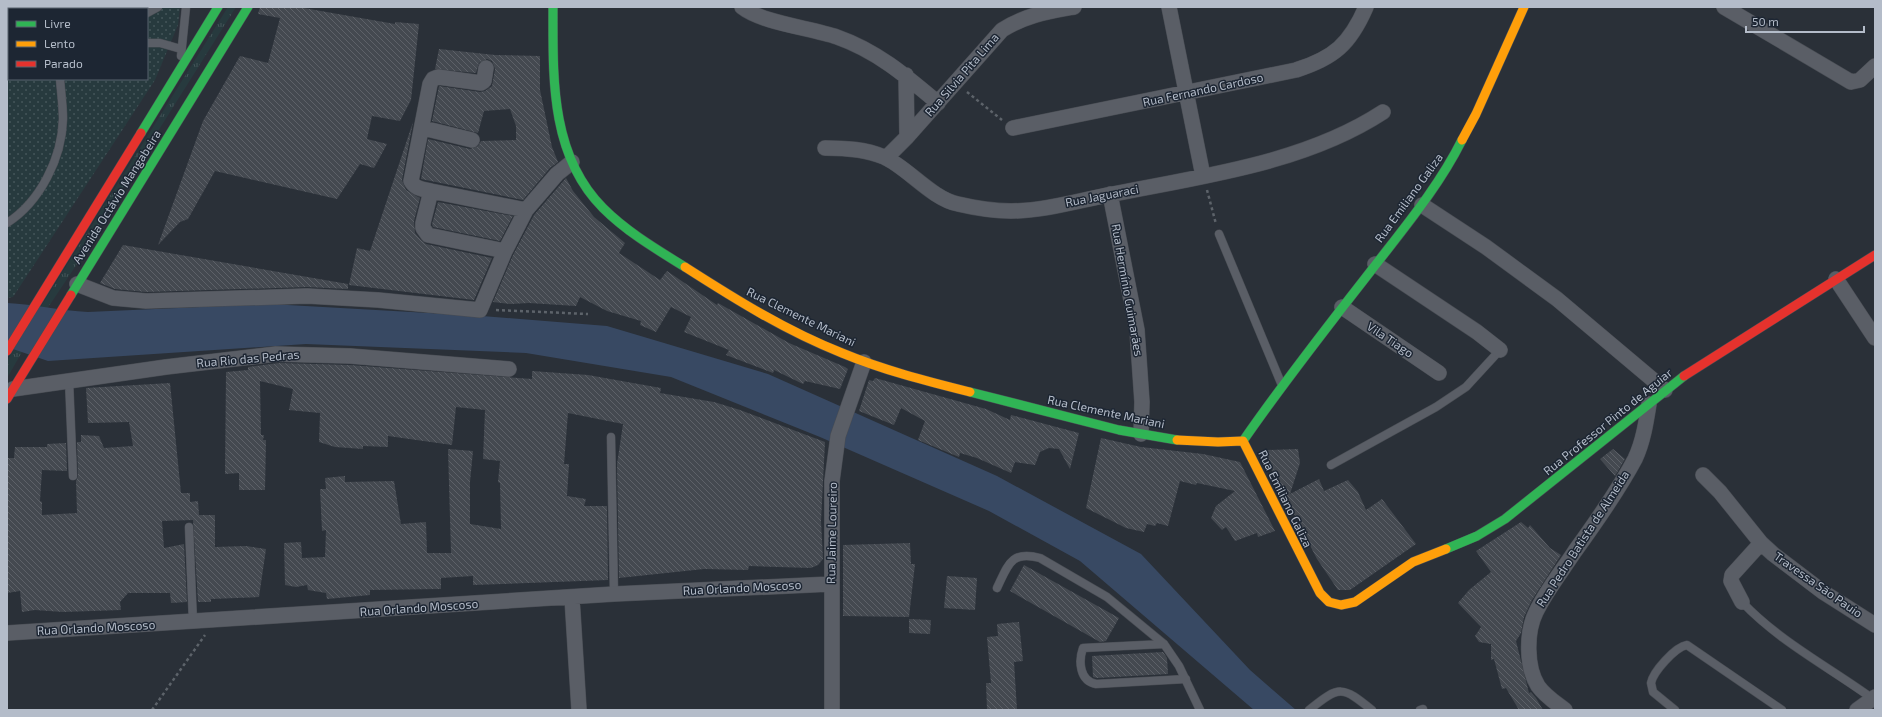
<svg xmlns="http://www.w3.org/2000/svg" width="1882" height="717" viewBox="0 0 1882 717" font-family="'Exo 2',sans-serif">
	<style>
		.grass { fill: url(#grass-tufts) }
		.park { fill: url(#park-dots); fill-rule: evenodd }
		.water { fill: #384963 }
		.building { fill: url(#building-back-hatch) }
		.lines { fill: none; stroke-linecap: round; stroke-linejoin: round }
		.lane-casing { stroke: #484c53; stroke-width: 9 }
		.street-casing { stroke: #484c53; stroke-width: 16 }
		.fast-casing { stroke: #484c53; stroke-width: 10 }
		.slow-casing { stroke: #484c53; stroke-width: 10 }
		.jam-casing { stroke: #484c53; stroke-width: 10 }
		.path { stroke: #5d636a; stroke-width: 2.5; stroke-dasharray: 3 3; stroke-linecap: butt }
		.lane { stroke: #5a5e66; stroke-width: 8 }
		.street { stroke: #5a5e66; stroke-width: 15 }
		.fast { stroke: #30b455; stroke-width: 9 }
		.slow { stroke: #ff9f0a; stroke-width: 9 }
		.jam { stroke: #e5322d; stroke-width: 9 }
		.labels { text-anchor: middle; stroke-width: 3; stroke-linejoin: round; paint-order: stroke }
		.street-label { font-size: 12px; fill: #b4bcc9; stroke: #1d2633 }
	</style>
	<defs>
		<pattern id="grass-tufts" width="24" height="20" patternUnits="userSpaceOnUse"><rect width="24" height="20" fill="#273a3e"/><path d="M3 7l-1-3M5 7V3M7 7l1-3M15 17l-1-3M17 17v-4M19 17l1-3" fill="none" stroke="#445559"/></pattern>
		<pattern id="park-dots" width="8" height="8" patternUnits="userSpaceOnUse"><rect width="8" height="8" fill="#273a3e"/><path d="M2 2h.1M6 6h.1" fill="none" stroke="#445559" stroke-width="1.8" stroke-linecap="round"/></pattern>
		<pattern id="building-back-hatch" width="6" height="6" patternUnits="userSpaceOnUse"><rect width="6" height="6" fill="#444950"/><path d="M-1 5l2 2M0 0l6 6M5-1l2 2" fill="none" stroke="#5d6168"/></pattern>
	</defs>
	<rect width="100%" height="100%" fill="#2a3038"/>
	<!-- grass -->
	<path class="grass" d="M228,7H236L143,155L77,264L45,312L7,378V361Z"/>
	<!-- park -->
	<path class="park" d="M7,7H180L178,25L155,80L13,297L7,298ZM9,9H147V79H9Z"/>
	<!-- water -->
	<path class="water" d="M7,303C34,304 61,311 88,312L270,304L482,316L607,326L768,374L997,476L1141,554L1250,670L1296,710H1254L1080,561L989,511L820,437L671,377L526,353L306,344L48,361L7,347Z"/>
	<!-- building -->
	<path class="building" d="M260,7H298L395,24V22L419,24L411,100L400,121L372,116L367,139L387,144L374,168L360,164L337,199L215,171L188,219L180,222L158,245L203,121L240,56L268,63L280,18L258,14Z
		M439,49L495,55L540,56V90L552,147L558,162L550,168L523,200L421,179L428,139L470,149L478,146L481,141L516,140V126L510,109L484,111L478,133L432,121L439,86L480,92L485,91L492,86L495,69L492,61L487,59L479,63L476,73L435,69Z
		M413,122L402,180L406,190L420,198L414,221L415,233L421,240L426,244L492,258L474,300L349,285L357,248L370,251Z
		M566,178L573,191L594,217L625,243L619,253L660,280L667,271L717,305L718,303L789,343L845,367L848,369L840,389L805,381L803,384L774,370L773,373L726,355L729,350L684,332L691,317L671,307L656,332L640,325L641,321L607,311L580,297L576,306L529,303L511,304L493,302L513,255L534,215Z
		M438,202L513,216L500,241L433,227L432,224Z
		M123,245L348,284V289L307,287L146,292L115,289L100,283Z
		M279,363L350,365L532,379V371L588,375L661,388L660,393L714,402L740,410L825,442L821,521L823,559L818,565L811,568L749,566L748,570L704,569L619,578L617,464L623,424L568,413L564,464H569L567,496L586,499L584,506H607L608,580L473,585V576L441,578V589L370,590V595L327,599L326,593L308,590L307,585L296,587L285,585L284,543L301,542L302,558L325,557L326,530L322,531L320,489H326L325,478L345,476V482L394,481L401,524L426,522L427,553H451L448,449L473,451L470,482V524L501,529L500,483L498,482L500,461L483,459L485,410L456,407L452,445L388,436V447L363,446V449L335,447L319,442L320,413L289,410L293,389L260,381L261,435H264L263,440H266L265,490H239V473L225,474L226,372L248,370V367Z
		M875,378L986,409L1010,420L1011,415L1079,433L1070,469L1059,449L1049,448L1040,452L1035,465L1015,462L1011,473L977,458L960,453L959,457L918,440L925,421L901,408L894,425L859,411L869,380L873,381Z
		M170,383L181,493H190V502L198,501L199,515H215V547L246,546L266,549L259,597L211,599V602H198L193,520L162,521L164,548L184,544L187,602L171,603L170,593H128L120,602L121,610L63,612L35,610L22,612L20,591L7,593V458H14L15,447H47V444L66,443L67,471L42,470L40,501L42,502V515L77,513L76,481L78,476L77,442H81V435L99,436L104,448L133,446L129,422L88,423L86,388Z
		M1101,438L1141,447L1203,454L1240,462L1275,531L1258,537L1257,533L1235,541L1226,527L1222,530L1211,518L1216,506L1235,491L1197,483L1196,485L1180,481L1168,526L1157,523L1155,526L1147,524L1144,532L1126,528L1086,508Z
		M1298,449L1300,463L1290,494L1319,479L1324,491L1348,480L1358,492L1366,510L1382,499L1416,544L1350,590H1338L1317,559L1267,461V450Z
		M1613,449L1625,459L1615,476L1600,459Z
		M1521,522L1528,528L1530,525L1550,548L1561,555L1532,600L1524,617L1521,633L1516,641L1529,693L1531,692L1536,698L1543,710H1519L1506,688L1502,689L1494,659L1491,660V644L1479,642L1475,636L1481,627L1458,603L1469,590L1491,572L1476,551Z
		M910,543L911,564H915L909,617L843,616V545Z
		M1024,565L1119,618L1106,641L1100,642L1010,591Z
		M947,576L977,578L975,610L944,608Z
		M909,619L931,620L930,634L909,633Z
		M1019,622L1023,661L1014,662L1017,710H987L986,683H991L987,637L998,636L997,624Z
		M1163,652L1167,658L1168,674L1097,678L1093,677L1092,656Z"/>
	<g class="lines">
		<!-- lane casing -->
		<g class="lane-casing">
			<path id="lane" d="M147,13L158,7
				M147,43H160L181,49
				M7,44L9,42
				M181,56L186,7
				M7,223C40,202 62,158 63,119C63,106 61,92 60,79
				M1219,234L1281,383
				M69,380L73,476
				M611,437L614,594
				M1331,465L1436,407L1466,387L1500,350
				M189,527L193,622
				M997,588C1008,565 1011,550 1040,558L1107,597L1164,644L1179,666L1200,710
				M1742,602C1780,642 1829,667 1873,699
				M1164,644L1083,648C1078,662 1080,681 1096,684L1186,679
				M1309,710C1340,685 1342,686 1372,710
				M1420,710L1423,709
				M1675,710L1653,692L1651,683C1653,672 1675,647 1687,645L1782,710"/>
		</g>
		<!-- street casing -->
		<g class="street-casing">
			<path id="street" d="M742,7C762,23 811,28 837,37C877,51 906,76 938,103
				M1169,7L1203,176
				M1724,7L1851,82L1860,80L1875,66
				M486,68L484,81L481,83L438,77L433,79L430,84L411,181C415,189 423,189 431,191L423,223V228L428,235L505,251
				M906,75L907,137
				M423,128L472,140
				M1013,128L1296,70C1334,58 1350,44 1366,7
				M825,148C845,148 865,149 884,157C907,167 932,199 958,204C975,208 993,211 1011,211C1045,211 1080,200 1113,194C1203,176 1305,163 1383,112
				M886,158L907,137L1002,30C1026,15 1046,12 1074,7
				M431,191L526,210
				M1110,194L1137,330L1142,402L1141,434
				M1422,205L1486,247L1557,299L1665,390
				M1375,264L1477,332L1500,350
				M1836,279L1875,338
				M77,284L113,298L146,301L307,296L378,300L480,310L505,251L526,210L557,174L572,162
				M1342,307L1439,373
				M13,389L166,367L276,354L350,356L509,369
				M1703,475L1720,492L1761,543L1773,554L1823,592L1875,625
				M572,598L579,710
				M1742,602L1731,581L1732,575L1761,543
				M7,633L614,594L831,584
				M832,710V481L838,436L864,362
				M1565,710C1556,703 1545,696 1538,686C1526,667 1526,632 1536,612C1546,591 1562,571 1575,551C1596,522 1618,491 1635,459C1643,442 1646,423 1649,404
				M1857,710L1875,697"/>
		</g>
		<!-- fast casing -->
		<g class="fast-casing">
			<path id="fast" d="M553,7C553,77 550,155 603,208C627,232 656,249 685,267
				M141,133L218,7
				M71,295L248,7
				M970,392L1119,430L1177,440
				M1243,441C1283,383 1327,327 1370,272C1403,229 1438,188 1462,140
				M1446,549L1477,536L1505,519L1684,376"/>
		</g>
		<!-- slow casing -->
		<g class="slow-casing">
			<path id="slow" d="M1462,140L1476,114L1524,7
				M685,267C735,299 786,331 842,353C883,370 926,381 970,392
				M1177,440L1218,442L1243,441
				M1243,441L1320,593L1329,602L1341,605L1355,602L1413,562L1446,549"/>
		</g>
		<!-- jam casing -->
		<g class="jam-casing">
			<path id="jam" d="M7,351L141,133
				M1684,376L1875,255
				M7,399L71,295"/>
		</g>
		<!-- path -->
		<path class="path" d="M11,9L12,7
			M21,9L22,7
			M7,14L9,11
			M7,28L9,25
			M967,92L1002,120
			M1207,190L1216,224
			M496,310L588,314
			M152,710L205,635"/>
		<!-- lane -->
		<use href="#lane" class="lane"/>
		<!-- street -->
		<use href="#street" class="street"/>
		<!-- fast -->
		<use href="#fast" class="fast"/>
		<!-- slow -->
		<use href="#slow" class="slow"/>
		<!-- jam -->
		<use href="#jam" class="jam"/>
	</g>
	<g class="labels">
		<!-- street labels -->
		<g class="street-label">
			<text transform="translate(962 75) rotate(-49)" y="4">Rua Silvia Pita Lima</text>
			<text transform="translate(1203 90) rotate(-12)" y="4">Rua Fernando Cardoso</text>
			<text transform="translate(1102 196) rotate(-11)" y="4">Rua Jaguaraci</text>
			<text transform="translate(117 197) rotate(-58)" y="4">Avenida Octávio Mangabeira</text>
			<text transform="translate(1409 198) rotate(-54)" y="4">Rua Emiliano Galiza</text>
			<text transform="translate(1127 290) rotate(80)" y="4">Rua Hermínio Guimarães</text>
			<text transform="translate(801 317) rotate(26)" y="4">Rua Clemente Mariani</text>
			<text transform="translate(1390 340) rotate(34)" y="4">Vila Tiago</text>
			<text transform="translate(248 359) rotate(-5)" y="4">Rua Rio das Pedras</text>
			<text transform="translate(1106 412) rotate(12)" y="4">Rua Clemente Mariani</text>
			<text transform="translate(1608 422) rotate(-39)" y="4">Rua Professor Pinto de Aguiar</text>
			<text transform="translate(1285 499) rotate(64)" y="4">Rua Emiliano Galiza</text>
			<text transform="translate(832 533) rotate(-89)" y="4">Rua Jaime Loureiro</text>
			<text transform="translate(1583 539) rotate(-57)" y="4">Rua Pedro Batista de Almeida</text>
			<text transform="translate(1818 585) rotate(35)" y="4">Travessa São Pauio</text>
			<text transform="translate(742 588) rotate(-3)" y="4">Rua Orlando Moscoso</text>
			<text transform="translate(419 608) rotate(-4)" y="4">Rua Orlando Moscoso</text>
			<text transform="translate(96 628) rotate(-3)" y="4">Rua Orlando Moscoso</text>
		</g>
	</g>
	<!-- border -->
	<rect width="1882" height="717" fill="none" stroke="#b4bcc9" stroke-width="16"/>
	<!-- legend -->
	<rect x="8" y="8" width="140" height="72" fill="#1d2633" stroke="#59626f"/>
	<rect x="16" y="21" width="20" height="6" fill="#30b455" stroke="#59626f"/>
	<text x="44" y="28" font-size="12" fill="#b4bcc9">Livre</text>
	<rect x="16" y="41" width="20" height="6" fill="#ff9f0a" stroke="#59626f"/>
	<text x="44" y="48" font-size="12" fill="#b4bcc9">Lento</text>
	<rect x="16" y="61" width="20" height="6" fill="#e5322d" stroke="#59626f"/>
	<text x="44" y="68" font-size="12" fill="#b4bcc9">Parado</text>
	<!-- scale -->
	<path d="M1746 26v6h118v-6" fill="none" stroke="#b4bcc9" stroke-width="2"/>
	<text x="1752" y="26" font-size="12" fill="#b4bcc9" stroke="#1d2633" stroke-width="3" paint-order="stroke">50 m</text>
</svg>
